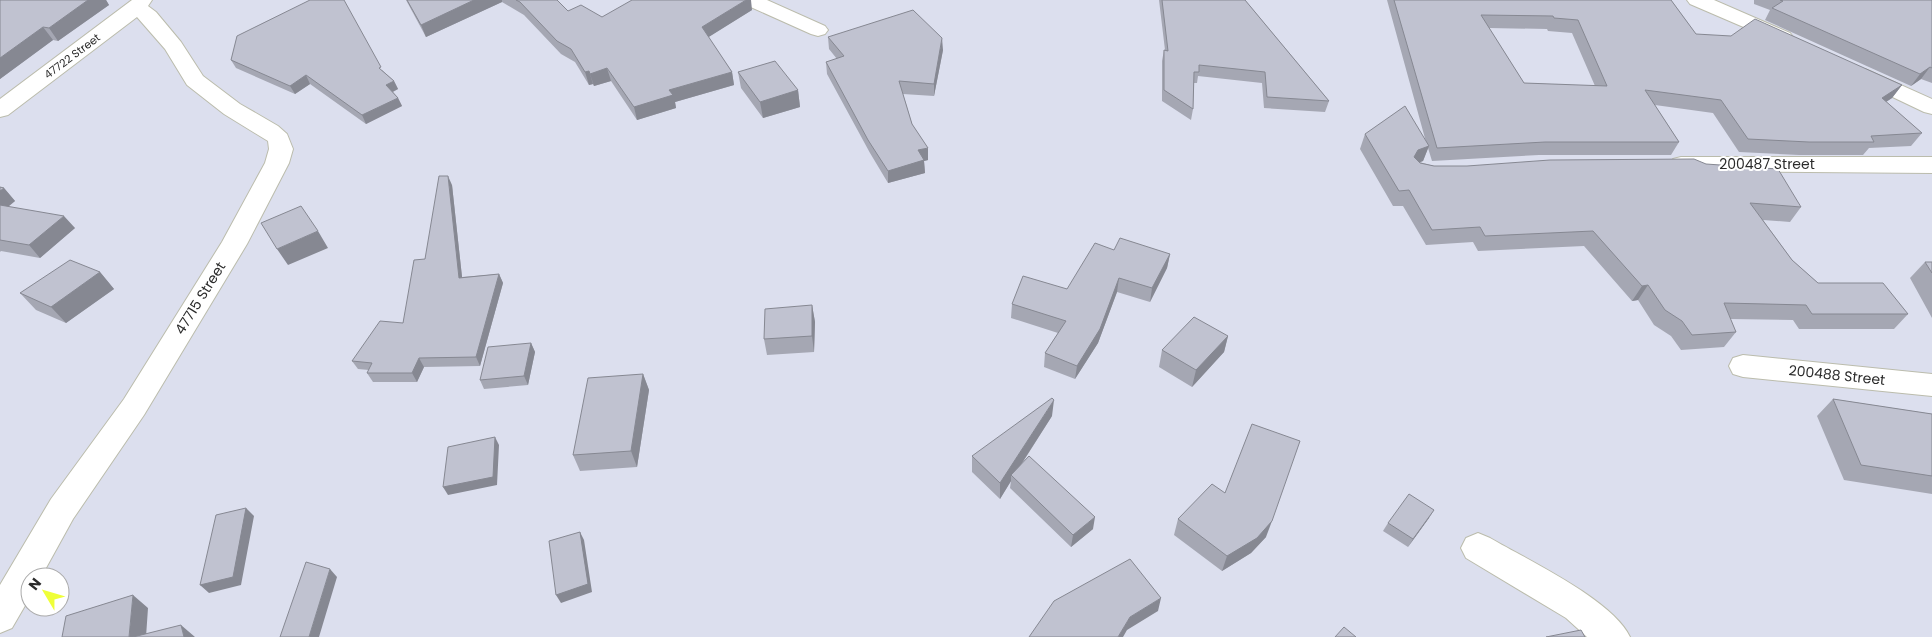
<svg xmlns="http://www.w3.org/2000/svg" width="1932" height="637" viewBox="0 0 1932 637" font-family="Poppins,sans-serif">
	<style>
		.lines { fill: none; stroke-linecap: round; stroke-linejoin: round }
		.minor-casing { stroke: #bbbcac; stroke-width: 2 }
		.tertiary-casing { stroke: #bbbcac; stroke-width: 2 }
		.minor { fill: #fff; fill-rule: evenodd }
		.tertiary { fill: #fff; fill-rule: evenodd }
		.wall { fill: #a5a7b3; fill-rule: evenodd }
		.shaded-wall { fill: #868892 }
		.building { fill: #c0c2d0; stroke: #868892; fill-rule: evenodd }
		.labels { text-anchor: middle; stroke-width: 4; stroke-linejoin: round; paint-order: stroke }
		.far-street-label { font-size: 11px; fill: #2b2b2b; stroke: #fff }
		.street-label { font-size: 14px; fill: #2b2b2b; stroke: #fff }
	</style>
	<rect width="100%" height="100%" fill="#dcdfee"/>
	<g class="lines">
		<!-- minor casing -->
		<g class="minor-casing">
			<path id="minor" d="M132,0H152L148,6L156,12L181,42L203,76L240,104L278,126L287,134L293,149L289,163L247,244L144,415L73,519L41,577H30V597L12,628L0,633V585L51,499L124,399L222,242L265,163L269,149L268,141L224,114L187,85L165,49L137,17L8,115L0,117V99Z
				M741,0H767L825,26L828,30L825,34L818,36L811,34L744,4Z
				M1681,157H1932V173L1681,171L1673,169L1669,164L1673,159Z
				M1743,355L1932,374V396L1743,377L1733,374L1729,366L1733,358Z
				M1478,533L1490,538C1526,559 1613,600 1630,637H1587L1566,618L1466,558L1461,548L1466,538Z"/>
		</g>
		<!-- tertiary casing -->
		<g class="tertiary-casing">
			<path id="tertiary" d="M1687,0H1714L1790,33L1793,37L1790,41L1783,43L1776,41L1690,4Z
				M1865,69L1932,99V114L1924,112L1857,80L1854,75L1857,70Z"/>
		</g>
		<!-- minor -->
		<use href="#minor" class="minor"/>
		<!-- tertiary -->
		<use href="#tertiary" class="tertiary"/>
	</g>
	<!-- wall -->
	<path class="wall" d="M0,0H106L109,5L58,41L53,40L0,79Z
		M406,0H557L568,11L602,17L752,10L708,37L732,72L734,85L675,102L676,108L637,120L611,81L594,86L593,84L589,85L575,62L561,54L524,15L502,2L426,37Z
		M1159,0H1245L1329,101L1325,112L1264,108L1262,83L1198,76L1197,83H1194L1193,109L1191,120L1162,101V61L1164,50H1165Z
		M1387,0H1671L1696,34L1902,85L1892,98L1886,102L1922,133L1911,146L1869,148L1863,155H1799L1739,152L1713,113L1655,105L1679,142L1671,155H1539L1432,161L1428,148L1423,161L1419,162L1434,166L1801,207L1790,222L1763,220L1792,260L1818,283L1908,314L1894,329H1799L1793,320L1730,319L1736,332L1724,347L1681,350L1671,336L1654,325L1638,300L1632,301L1584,246L1478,251L1473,242L1426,245L1403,206H1393L1360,149L1365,134L1426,142ZM1489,28L1547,29L1548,31L1572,33L1595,86L1524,83Z
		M1754,0H1932V83L1921,79L1911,86L1765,20L1770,10L1754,4Z
		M828,37L943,50L934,96L903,94L912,124L928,160L924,161L925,173L888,183L870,153L827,74L826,62L837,59L829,49Z
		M231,60L382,70L394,81L398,89L393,92L398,98L402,106L366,124L310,84L295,94L236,68Z
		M738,72L798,90L800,107L763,118L741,88Z
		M452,185L462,277L499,274L503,283L480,366L424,367L417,382H373L367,373L369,370L358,369L352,361L403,323L425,259Z
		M0,187L4,188L15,201L8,207L75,228L40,258L1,251L0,252Z
		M1114,250L1170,254L1167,268L1150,302L1117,292L1098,343L1075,379L1044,367L1045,353L1058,333L1011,318L1012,304L1067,289Z
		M1925,262H1932V318L1910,278Z
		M100,272L114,289L66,323L36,310L20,293Z
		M812,305L815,322L814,352L767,355L764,339Z
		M1228,336L1224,352L1192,387L1159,367L1162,350Z
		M531,343L535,352L528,385L484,389L480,380Z
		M643,374L649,390L637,467L580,471L573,455Z
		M1833,399L1932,414V494L1844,480L1817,416Z
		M1052,416L1021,465L1093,529L1071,547L1010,488L1011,481L1000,499L972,472V456Z
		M1225,493L1266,537L1251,553L1222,571L1174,535L1178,519Z
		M1429,518L1408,547L1383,531L1388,523Z"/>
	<!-- shaded-wall -->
	<path class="shaded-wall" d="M88,0H106L109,5L58,41L49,28Z
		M474,0H502V2L426,37L421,25Z
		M746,0H751L752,10L704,40L702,27Z
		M43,27L53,40L0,79V58Z
		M942,38L943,50L934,96V84Z
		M1930,67L1921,79L1911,86L1920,74Z
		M607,68L611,81L594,86L590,74Z
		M589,71L593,84L589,85L585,72Z
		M732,72L734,85L675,102L676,108L637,120L634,107L669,90Z
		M306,75L310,84L295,94L290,86Z
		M394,81L398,89L390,93L386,85Z
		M1902,85L1892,98L1872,111L1882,98Z
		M798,90L800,107L763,118L760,102Z
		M398,98L402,106L366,124L362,115Z
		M1429,146L1423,161L1413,165L1414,157L1418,150Z
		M928,148V160L924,161L925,173L888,183V171L918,150Z
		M448,176L452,185L463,286L459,278Z
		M4,188L15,201L0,213V191Z
		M64,216L75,228L40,258L29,245Z
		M318,231L328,248L288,265L277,249Z
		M1170,254L1167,268L1150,302L1152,288Z
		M100,272L114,289L66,323L51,307Z
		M499,274L503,283L480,366L476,357Z
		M1119,278L1117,292L1098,343L1075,379L1077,366Z
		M1648,285L1638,300L1632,301L1642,286Z
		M812,305L815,322L814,352L812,336Z
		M1228,336L1224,352L1192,387L1196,370Z
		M531,343L535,352L528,385L524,376Z
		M419,358L424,367L417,382L412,373Z
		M643,374L649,390L637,467L631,451Z
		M1054,400L1052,416L1013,477L1011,475V481L1000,499V483Z
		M495,437L499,445L497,485L448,495L443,487Z
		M246,508L254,516L241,585L209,593L200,585Z
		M1434,510L1429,518L1408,547L1413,539Z
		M1095,517L1093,529L1071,547L1073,535Z
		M1272,521L1266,537L1251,553L1222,571L1227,556Z
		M580,532L584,540L592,592L561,603L556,595Z
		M330,569L337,577L319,637H309Z
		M133,595L148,608L146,637H129Z
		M1161,598L1158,611L1127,630L1123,637H1118L1130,617Z
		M181,625L195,637H184Z"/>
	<!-- building -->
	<path class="building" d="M0,0H88L49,28L43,27L0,58Z
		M310,0H344L381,67L379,68L394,81L386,85L398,98L362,115L306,75L290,86L231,60L237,36Z
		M407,0H474L421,25Z
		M516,0H557L568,11L581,5L602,17L632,0H746L702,27L732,72L669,90L673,95L634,107L607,68L590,74L589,71L585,72L571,49L557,41L520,2Z
		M1162,0H1245L1329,101L1267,97L1265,72L1199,65V72H1194L1193,109L1164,90V50L1168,51Z
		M1394,0H1671L1696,34L1731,36L1755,19L1902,85L1882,98L1922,133L1871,136L1874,142H1809L1748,139L1721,100L1645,90L1679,142H1545L1437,148ZM1481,15L1553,16L1554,18L1578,20L1607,86L1524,83Z
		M1780,0H1932V68L1930,67L1920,74L1772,8L1783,1Z
		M913,10L942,38L934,84L899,81L912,124L928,148L918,150L924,160L888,171L868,140L826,62L844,56L828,37Z
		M775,61L798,90L760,102L738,72Z
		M1405,106L1429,146L1418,150L1414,157L1420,163L1434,166H1467L1550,160L1694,159L1706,164L1778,169L1801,207L1750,203L1792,260L1818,283H1883L1908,314H1812L1806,305L1724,303L1736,332L1692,335L1682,321L1665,310L1648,285L1642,286L1593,231L1485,236L1480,227L1432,230L1409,190L1399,191L1365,134Z
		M439,176H448L459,278L499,274L476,357L419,358L412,373H367L372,363L352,361L380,321L403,323L414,260L425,259Z
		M0,187L4,188L0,191Z
		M0,205L64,216L29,245L0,240Z
		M301,206L318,231L277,249L261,223Z
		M1120,238L1170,254L1152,288L1119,278L1100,329L1077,366L1045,353L1066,321L1012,304L1023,276L1067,289L1095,243L1114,250Z
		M70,260L100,272L51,307L20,293Z
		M1925,262H1932V273Z
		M812,305V336L764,339L765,309Z
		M1194,317L1228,336L1196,370L1162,350Z
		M531,343L524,376L480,380L488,347Z
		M643,374L631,451L573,455L588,378Z
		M1052,398L1054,400L1000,483L972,456Z
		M1833,399L1932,414V476L1861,465Z
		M1252,424L1300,441L1272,521L1257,538L1227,556L1178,519L1212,484L1225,493Z
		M495,437L493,477L443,487L448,447Z
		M1029,456L1095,517L1073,535L1011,475Z
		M1409,494L1434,510L1413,539L1388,523Z
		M246,508L233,577L200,585L216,515Z
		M580,532L588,584L556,595L549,541Z
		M1130,559L1161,598L1130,617L1118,637H1029L1054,601Z
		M306,562L330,569L309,637H280Z
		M133,595L129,637H62L66,616Z
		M181,625L184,637H133Z
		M1344,627L1356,637H1335Z
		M1581,630L1585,637H1546Z"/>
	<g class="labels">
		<!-- far-street labels -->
		<g class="far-street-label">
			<text transform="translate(72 56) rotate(-37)" y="4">47722 Street</text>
		</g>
		<!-- street labels -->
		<g class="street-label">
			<text x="1767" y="169">200487 Street</text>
			<text transform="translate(200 298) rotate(-58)" y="5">47715 Street</text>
			<text transform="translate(1837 375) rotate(6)" y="5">200488 Street</text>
		</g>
	</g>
	<!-- north arrow -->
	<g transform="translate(45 592) rotate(308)"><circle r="24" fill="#ffffff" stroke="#aaaaaa"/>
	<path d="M0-4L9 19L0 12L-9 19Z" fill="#efff38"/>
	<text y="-8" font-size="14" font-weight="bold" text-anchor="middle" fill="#2b2b2b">N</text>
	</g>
</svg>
